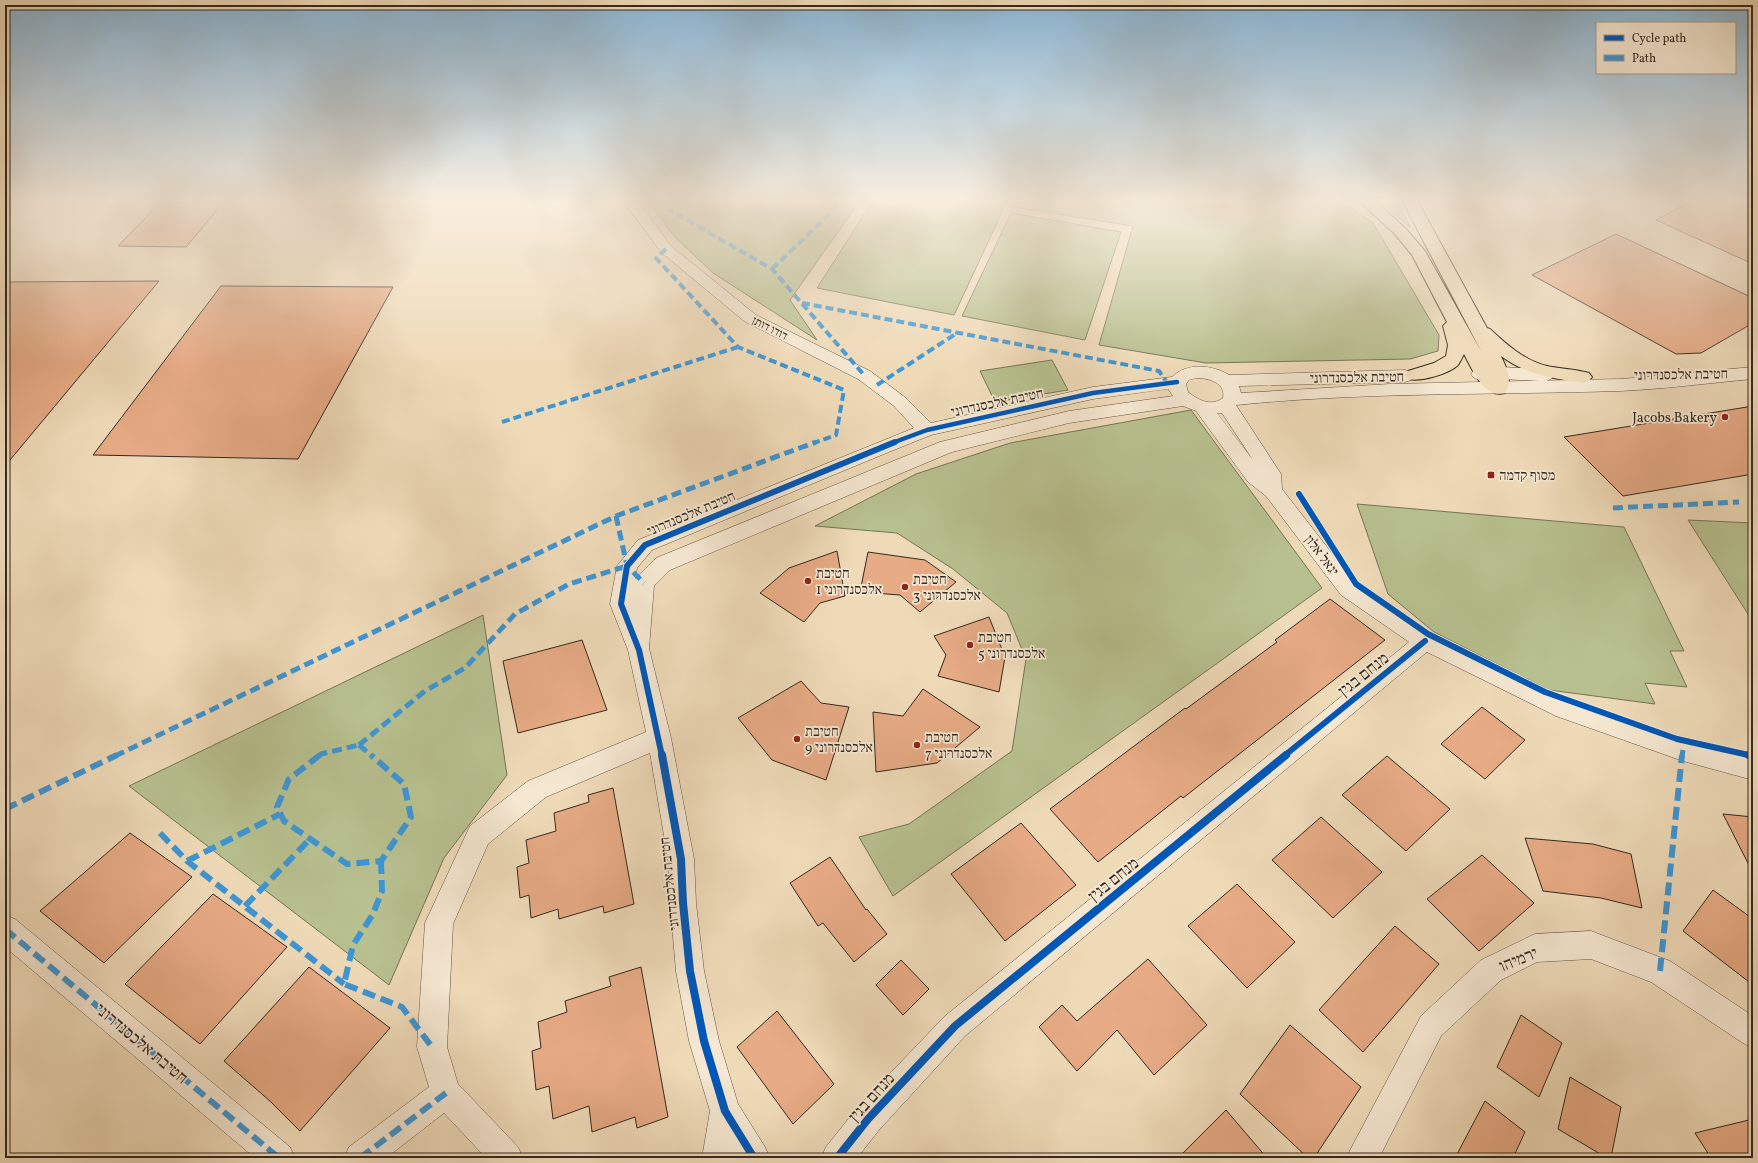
<svg xmlns="http://www.w3.org/2000/svg" width="1758" height="1163" viewBox="0 0 1758 1163" font-family="Vollkorn,'Frank Ruhl Libre',serif">
	<style>
		.green { fill: #b8c08f; stroke: #767457 }
		.building { fill: #e7ab85; stroke: #34291f }
		.lines { fill: none; stroke-linecap: round; stroke-linejoin: round }
		.minor-casing { stroke: #635545; stroke-width: 1 }
		.highway-casing { stroke: #34291f; stroke-width: 2 }
		.minor { fill: #f5e7d1; fill-rule: evenodd }
		.highway { fill: #efdab8; fill-rule: evenodd }
		.quiet-far2 { stroke: #3d96d5; stroke-width: 4; stroke-dasharray: 8 4; stroke-linecap: butt }
		.quiet-far1 { stroke: #3d96d5; stroke-width: 5; stroke-dasharray: 10 5; stroke-linecap: butt }
		.quiet { stroke: #3d96d5; stroke-width: 6; stroke-dasharray: 13 6; stroke-linecap: butt }
		.cycleway-far2-casing { stroke: #f5e7d1; stroke-width: 6 }
		.cycleway-far1-casing { stroke: #f5e7d1; stroke-width: 8 }
		.cycleway-casing { stroke: #f5e7d1; stroke-width: 10 }
		.cycleway-far2 { stroke: #0057b8; stroke-width: 4.5 }
		.cycleway-far1 { stroke: #0057b8; stroke-width: 6 }
		.cycleway { stroke: #0057b8; stroke-width: 8 }
		.poi-dot { fill: #8f2418; stroke: #f5e7d1; stroke-width: 1.5 }
		.labels { text-anchor: middle; stroke-width: 3.5; stroke-linejoin: round; paint-order: stroke }
		.far-street-label { font-size: 12px; fill: #34291f; stroke: #f5e7d1 }
		.street-label { font-size: 14px; fill: #34291f; stroke: #f5e7d1 }
		.poi-label { font-size: 14px; fill: #34291f; stroke: #f5e7d1; text-anchor: start }
		.near-street-label { font-size: 17px; fill: #34291f; stroke: #f5e7d1 }
	</style>
	<rect width="100%" height="100%" fill="#efdab8"/>
	<filter id="stains"><feTurbulence type="fractalNoise" baseFrequency=".005" numOctaves="4"/><feColorMatrix values="0 0 0 0 .2 0 0 0 0 .09 0 0 0 0 .02 0 0 0 .5 -.17"/></filter>
	<radialGradient id="worn" r=".72"><stop offset=".6" stop-color="#630" stop-opacity="0"/><stop offset="1" stop-color="#630" stop-opacity=".3"/></radialGradient>
	<!-- green -->
	<path class="green" d="M648,202H859L790,300L817,340L713,273L675,237Z
		M872,202H983L1005,206L954,315L817,288Z
		M1017,202H1343L1373,223L1439,335L1438,351L1410,359L1206,363L1099,345L1133,226L1014,207Z
		M1380,202H1398L1410,227Z
		M1011,213L1121,232L1085,340L962,316Z
		M1052,360L1068,390L995,402L980,371Z
		M1191,410L1322,588L893,896L859,837L909,824L1012,751L1026,659L1007,613L953,569L897,533L815,526L916,474L1010,443Z
		M1357,504L1624,527L1684,651H1670L1687,687L1645,683L1655,704L1549,690L1434,632L1388,594Z
		M1688,520L1753,523V622Z
		M483,615L507,775L444,858L389,985L129,786Z"/>
	<!-- building -->
	<path class="building" d="M161,202H224L186,247L118,246Z
		M1689,202H1753V264L1656,220Z
		M1616,234L1753,298V323L1701,353L1676,354L1532,275Z
		M159,281L5,466V282Z
		M221,286L393,287L298,459L93,455Z
		M1753,406V474L1623,496L1564,437Z
		M837,551L845,596L820,603L804,622L760,593L789,568Z
		M868,552L925,560L956,582L920,612L900,595L860,592Z
		M1330,599L1385,640L1183,798L1181,796L1098,862L1050,809L1185,708L1186,709L1277,642L1275,640Z
		M989,617L1005,657L999,692L938,676L946,655L934,636Z
		M582,640L607,710L518,733L503,661Z
		M801,681L821,703L849,707L826,780L772,760L738,718Z
		M923,689L980,727L937,763L876,772L873,712L903,716Z
		M1482,707L1525,740L1485,779L1441,744Z
		M1387,756L1450,809L1406,851L1342,795Z
		M613,788L634,904L604,913L603,906L559,919L558,909L531,918L529,895L520,898L517,867L529,863L526,840L556,831L554,813L589,802L588,795Z
		M1723,814L1753,817V873Z
		M1321,817L1382,872L1333,918L1272,860Z
		M1021,823L1076,885L1005,941L951,874Z
		M130,833L192,877L104,963L40,911Z
		M1525,838L1593,844L1631,854L1642,908L1601,898L1543,891Z
		M1482,855L1534,903L1479,951L1427,899Z
		M830,857L866,910L867,909L887,934L854,962L823,923L818,926L790,883Z
		M1237,884L1295,942L1247,988L1188,926Z
		M1713,890L1753,919V985L1683,931Z
		M213,894L287,947L200,1044L125,984Z
		M1395,926L1439,964L1363,1052L1319,1010Z
		M1148,959L1207,1025L1154,1075L1117,1030L1077,1071L1039,1027L1062,1005L1077,1021Z
		M901,960L929,989L903,1015L876,985Z
		M309,967L390,1028L300,1131L271,1102L224,1061Z
		M641,967L668,1117L637,1128L635,1117L592,1132L589,1106L553,1119L549,1086L536,1090L532,1051L541,1048L538,1022L567,1012L565,1001L611,986L609,977Z
		M777,1011L834,1084L793,1124L737,1047Z
		M1521,1015L1562,1043L1539,1097L1497,1067Z
		M1290,1025L1361,1087L1314,1158H1308L1240,1094Z
		M1570,1077L1621,1107L1611,1158H1607L1558,1129Z
		M1485,1101L1525,1132L1513,1158H1455Z
		M1226,1110L1267,1158H1178Z
		M1753,1119V1158H1711L1695,1133Z"/>
	<g class="lines">
		<!-- minor casing -->
		<g class="minor-casing">
			<path id="minor" d="M624,202H639L671,246L756,315L870,371L906,398L931,423L1093,387L1172,377C1187,362 1213,365 1229,375L1405,370L1411,372L1414,376L1411,380L1405,382L1239,386L1241,393L1390,384L1622,379L1753,367V379C1709,383 1664,389 1620,391C1492,395 1364,392 1236,405L1281,474L1282,489L1355,583L1433,635L1571,701L1683,739L1753,758V780L1683,761L1556,716L1427,652L965,1036L879,1130L857,1158H821L826,1147L857,1108L945,1016L1409,642L1341,595L1266,496L1248,482L1196,411L1183,406L1069,423L952,452L670,570L654,586L649,648L671,738L694,859L696,903L704,971L719,1041L738,1104L765,1147L770,1158H736L734,1155V1158H702L710,1111L689,1041L676,971L670,903L668,859L650,753L546,797L488,844L453,924L447,1047L458,1084L518,1147L523,1158H486L444,1113L386,1158H344L349,1147L429,1087L417,1047L425,923L470,826L528,781L646,732L628,650L610,604L617,566L638,540L914,428L894,406L858,379L744,321L661,252ZM1197,378C1209,378 1226,383 1223,398C1211,407 1198,400 1188,392L1186,384L1189,380ZM1168,389L1173,396L1069,411L940,442L656,558L635,579L637,568L652,550L884,454L931,435L1093,399ZM1217,413H1222L1253,460Z
				M1500,367L1545,369L1551,371L1554,375L1551,379L1545,381L1500,379L1480,380L1474,378L1471,374L1474,370Z
				M5,915L15,919L290,1147L295,1158H255L5,947Z
				M1591,931L1670,961L1753,1016V1048L1743,1043L1651,982L1591,959L1537,962L1501,980L1441,1036L1379,1158H1346L1421,1016L1481,960L1535,934Z"/>
		</g>
		<!-- highway casing -->
		<g class="highway-casing">
			<path id="highway" d="M1360,202H1376L1405,228L1425,251L1481,351L1403,202H1418L1487,328L1490,329C1506,344 1525,361 1547,366C1561,369 1575,369 1589,373L1592,377L1589,381L1583,383C1553,378 1526,375 1501,356C1507,369 1513,380 1505,393C1484,399 1472,369 1464,354C1462,358 1460,362 1458,365C1449,374 1420,382 1408,379L1405,375L1408,371L1434,363L1446,356L1448,345L1443,326L1447,322L1412,255L1395,234Z"/>
		</g>
		<!-- minor -->
		<use href="#minor" class="minor"/>
		<!-- highway -->
		<use href="#highway" class="highway"/>
		<!-- quiet-far2 -->
		<path class="quiet-far2" d="M656,202L772,269L864,375
			M666,249L656,258L738,347L844,390L836,435L814,443
			M772,269L842,202
			M802,303L1159,371L1168,384
			M877,385L957,333
			M502,422L738,347"/>
		<!-- quiet-far1 -->
		<path class="quiet-far1" d="M1613,508L1739,502
			M616,516L627,566L644,583
			M359,745L372,756
			M359,745L425,691L465,668L515,614L569,584L627,566
			M115,756L616,516L816,442
			M318,756L321,754L359,745
			M1682,756L1683,750"/>
		<!-- quiet -->
		<path class="quiet" d="M320,755L289,779L277,807L284,821L347,864L381,861L411,817L404,784L371,755
			M5,809L117,755
			M160,833L187,861L344,984
			M187,861L280,814
			M381,861L382,891L373,914L353,945L344,984L402,1007L432,1047
			M245,906L310,839
			M5,929L279,1158
			M1660,971L1682,755
			M360,1158L446,1093"/>
		<!-- cycleway-far2 casing -->
		<g class="cycleway-far2-casing">
			<path id="cycleway-far2" d="M892,443L927,430L1093,393L1177,382"/>
		</g>
		<!-- cycleway-far1 casing -->
		<g class="cycleway-far1-casing">
			<path id="cycleway-far1" d="M1299,494L1356,584L1428,634L1545,692L1677,739L1753,756
				M662,756L639,650L621,604L627,566L645,545L895,442
				M1284,756L1425,641"/>
		</g>
		<!-- cycleway casing -->
		<g class="cycleway-casing">
			<path id="cycleway" d="M662,755L681,859L683,903L690,971L704,1041L725,1111L754,1158
				M1749,755L1753,756
				M837,1158L868,1119L955,1026L1286,755"/>
		</g>
		<!-- cycleway-far2 -->
		<use href="#cycleway-far2" class="cycleway-far2"/>
		<!-- cycleway-far1 -->
		<use href="#cycleway-far1" class="cycleway-far1"/>
		<!-- cycleway -->
		<use href="#cycleway" class="cycleway"/>
	</g>
	<!-- sky -->
	<linearGradient id="sky" x2="0" y2="1"><stop stop-color="#8ab6d5"/><stop offset="0.55" stop-color="#f8eedf"/><stop offset="1" stop-color="#f8eedf" stop-opacity="0"/></linearGradient>
	<rect width="1758" height="365" fill="url(#sky)"/>
	<!-- markers -->
	<g class="poi-dot">
		<circle cx="1725" cy="417" r="4"/>
		<rect x="1487" y="471" width="8" height="8" rx="2"/>
		<circle cx="808" cy="581" r="4"/>
		<circle cx="905" cy="587" r="4"/>
		<circle cx="970" cy="645" r="4"/>
		<circle cx="797" cy="739" r="4"/>
		<circle cx="917" cy="745" r="4"/>
	</g>
	<g class="labels">
		<!-- far-street labels -->
		<g class="far-street-label">
			<text transform="translate(770 328) rotate(27)" y="4">דודו דותן</text>
		</g>
		<!-- street labels -->
		<g class="street-label">
			<text transform="translate(1681 374) rotate(-1)" y="5">חטיבת אלכסנדרוני</text>
			<text transform="translate(1357 377) rotate(-1)" y="5">חטיבת אלכסנדרוני</text>
			<text transform="translate(997 402) rotate(-12)" y="5">חטיבת אלכסנדרוני</text>
			<text transform="translate(691 513) rotate(-23)" y="5">חטיבת אלכסנדרוני</text>
			<text transform="translate(1322 555) rotate(53)" y="5">יגאל אלון</text>
			<text transform="translate(669 884) rotate(-96)" y="5">חטיבת אלכסנדרוני</text>
		</g>
		<!-- poi labels -->
		<g class="poi-label">
			<text x="1717" y="422" text-anchor="end">Jacobs Bakery</text>
			<text x="1499" y="480">מסוף קדמה</text>
			<text x="816" y="578">חטיבת<tspan x="816" dy="16">אלכסנדרוני 1</tspan></text>
			<text x="913" y="584">חטיבת<tspan x="913" dy="16">אלכסנדרוני 3</tspan></text>
			<text x="978" y="642">חטיבת<tspan x="978" dy="16">אלכסנדרוני 5</tspan></text>
			<text x="805" y="736">חטיבת<tspan x="805" dy="16">אלכסנדרוני 9</tspan></text>
			<text x="925" y="742">חטיבת<tspan x="925" dy="16">אלכסנדרוני 7</tspan></text>
		</g>
		<!-- near-street labels -->
		<g class="near-street-label">
			<text transform="translate(1363 674) rotate(-39)" y="6">מנחם בגין</text>
			<text transform="translate(1113 879) rotate(-39)" y="6">מנחם בגין</text>
			<text transform="translate(1518 959) rotate(-22)" y="6">ירמיהו</text>
			<text transform="translate(142 1043) rotate(40)" y="6">חטיבת אלכסנדרוני</text>
			<text transform="translate(871 1097) rotate(-48)" y="6">מנחם בגין</text>
		</g>
	</g>
	<!-- margin -->
	<rect width="1758" height="1163" fill="none" stroke="#efdab8" stroke-width="20"/>
	<rect x="6" y="6" width="1746" height="1151" fill="none" stroke="#34291f" stroke-width="2"/>
	<rect x="10" y="10" width="1738" height="1143" fill="none" stroke="#34291f"/>
	<!-- legend -->
	<rect x="1596" y="22" width="140" height="52" fill="#f5e7d1" stroke="#a89b8a"/>
	<rect x="1604" y="35" width="20" height="6" fill="#0057b8" stroke="#a89b8a"/>
	<text x="1632" y="42" font-size="12" fill="#34291f">Cycle path</text>
	<rect x="1604" y="55" width="20" height="6" fill="#3d96d5" stroke="#a89b8a"/>
	<text x="1632" y="62" font-size="12" fill="#34291f">Path</text>
	<rect width="100%" height="100%" filter="url(#stains)"/>
	<rect width="100%" height="100%" fill="url(#worn)"/>
</svg>
